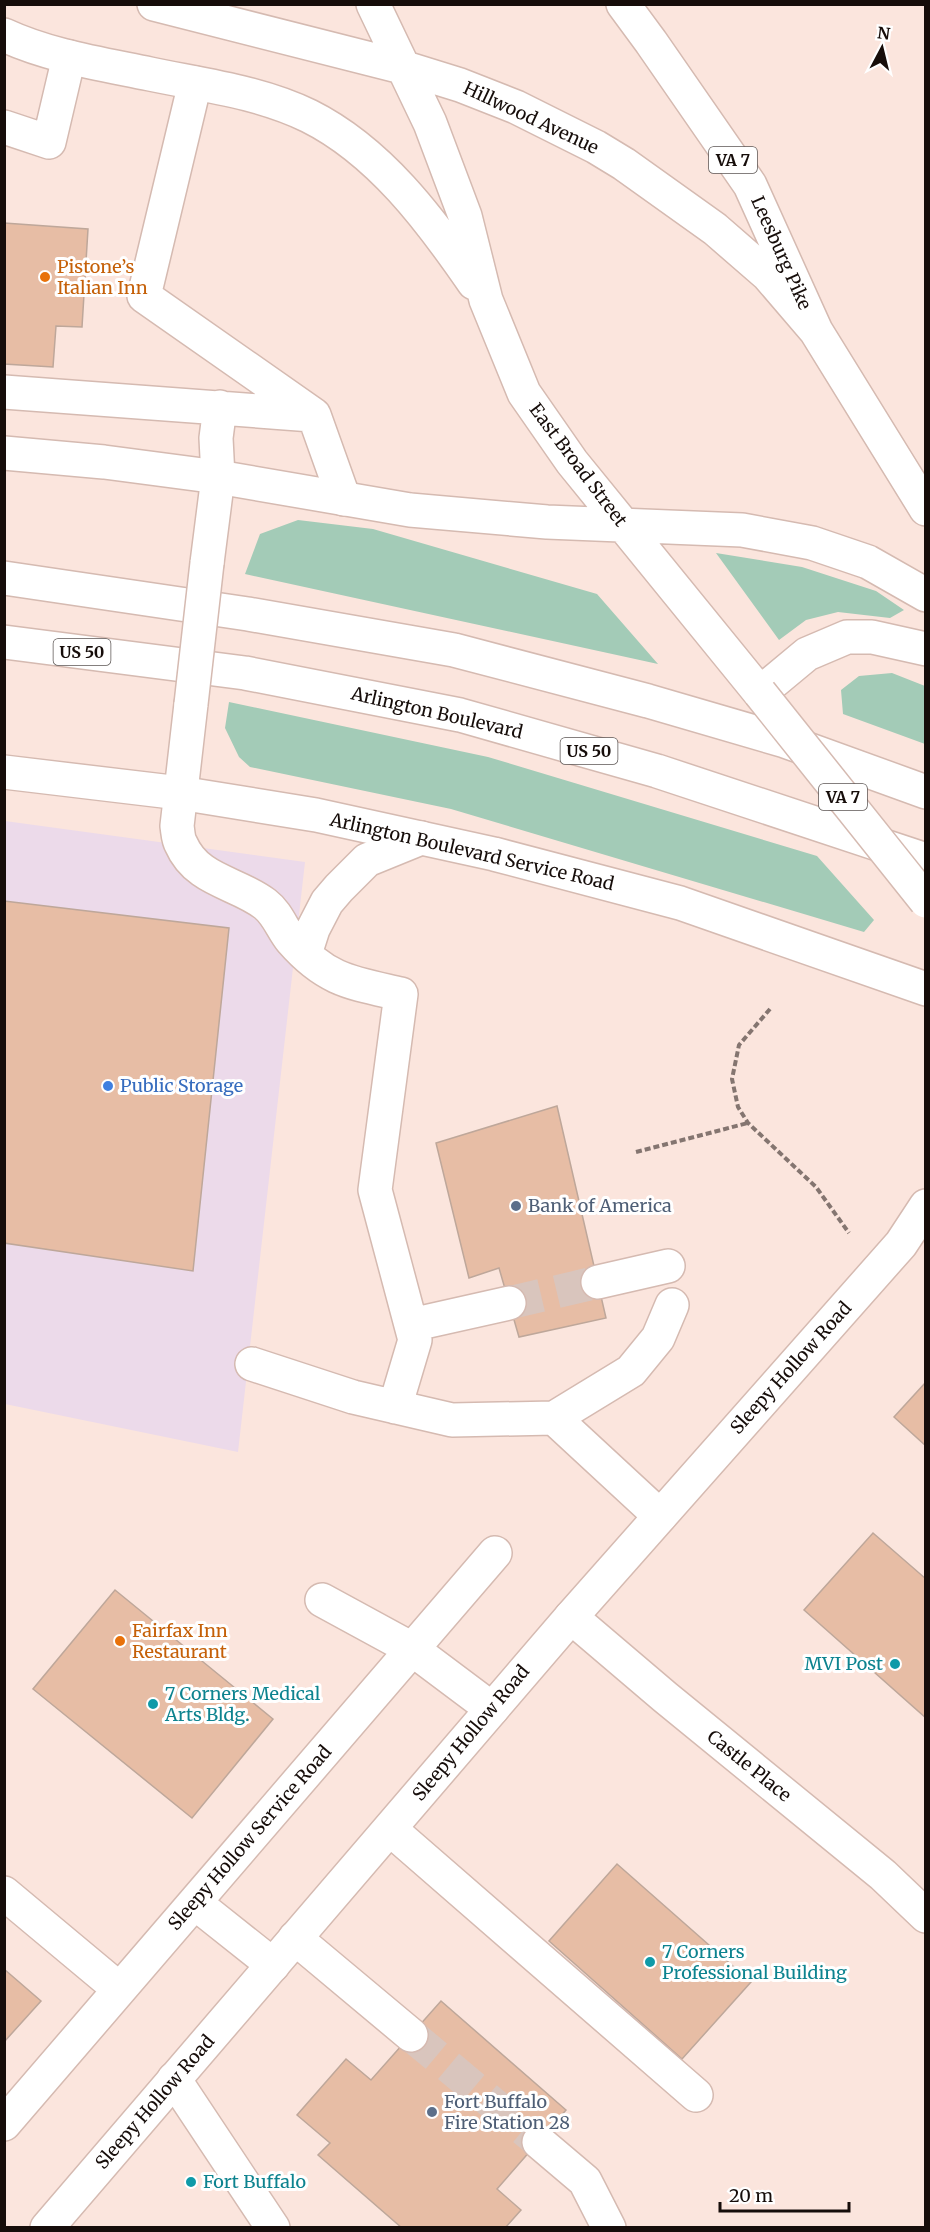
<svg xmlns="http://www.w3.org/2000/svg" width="930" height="2232" viewBox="0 0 930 2232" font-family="Merriweather,serif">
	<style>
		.industrial { fill: #ecdaea }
		.green { fill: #a3cbb7 }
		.building { fill: #e7bda5; stroke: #bea79a; stroke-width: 1.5 }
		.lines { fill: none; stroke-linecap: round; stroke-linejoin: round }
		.minor-tunnel { stroke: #d9c5bd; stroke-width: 33; stroke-dasharray: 33 16; stroke-linecap: butt }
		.minor-casing { stroke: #d5bab1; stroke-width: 36 }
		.major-casing { stroke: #d5bab1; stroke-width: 36 }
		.highway-casing { stroke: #d5bab1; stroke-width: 36 }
		.path { stroke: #847570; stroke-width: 4; stroke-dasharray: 6 3; stroke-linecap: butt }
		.minor { stroke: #fff; stroke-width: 33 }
		.major { stroke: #fff; stroke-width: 33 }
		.highway { stroke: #fff; stroke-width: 33 }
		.minor-bridge-casing { stroke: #d5bab1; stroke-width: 36; stroke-linecap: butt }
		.major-bridge-casing { stroke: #d5bab1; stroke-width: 36; stroke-linecap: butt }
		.minor-bridge { stroke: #fff; stroke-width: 33 }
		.major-bridge { stroke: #fff; stroke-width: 33 }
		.food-dot { fill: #e8710a; stroke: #fff; stroke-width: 2 }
		.shop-dot { fill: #3f7fe0; stroke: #fff; stroke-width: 2 }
		.service-dot { fill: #5c6f8a; stroke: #fff; stroke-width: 2 }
		.culture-dot { fill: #0f9aa8; stroke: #fff; stroke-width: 2 }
		.labels { text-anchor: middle; stroke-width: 6; stroke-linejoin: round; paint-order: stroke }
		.shield { fill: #fff; stroke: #5c5654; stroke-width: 1.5 }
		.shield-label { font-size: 16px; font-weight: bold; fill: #160d0a }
		.street-label { font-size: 18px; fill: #160d0a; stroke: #fff }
		.food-label { font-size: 18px; fill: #c56008; stroke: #fff; text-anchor: start }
		.shop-label { font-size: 18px; fill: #366cbe; stroke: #fff; text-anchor: start }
		.service-label { font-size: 18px; fill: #4e5e75; stroke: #fff; text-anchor: start }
		.culture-label { font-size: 18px; fill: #0d838f; stroke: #fff; text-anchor: start }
	</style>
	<rect width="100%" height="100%" fill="#fbe5dd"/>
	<!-- industrial -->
	<path class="industrial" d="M5,821L305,862L238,1452L5,1404Z"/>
	<!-- green -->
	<path class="green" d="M298,520L373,529L597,594L658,664L245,574L260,534Z
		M716,553L802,567L876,591L904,610L890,618L838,612L806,620L779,640Z
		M892,673L925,686V744L843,714L841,690L859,676Z
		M229,702L488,757L817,856L874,920L864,932L451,809L250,767L239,757L225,728Z"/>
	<!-- building -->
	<path class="building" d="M4,223L88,229L82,327L56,326L53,367L4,364Z
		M4,901L229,928L193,1271L4,1243Z
		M557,1106L606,1318L519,1337L499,1268L469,1278L436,1143Z
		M926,1382V1446L894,1417Z
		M873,1533L926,1579V1718L804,1610Z
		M115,1590L273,1719L192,1818L33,1689Z
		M617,1864L751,1982L682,2059L549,1941Z
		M4,1969L41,2001L4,2042Z
		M441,2001L566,2110L497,2189L521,2210L505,2228H402L318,2155L330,2143L297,2115L346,2059L371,2080Z"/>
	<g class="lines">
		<!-- minor-tunnel -->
		<path class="minor-tunnel" d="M509,1303L598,1282
			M411,2035L539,2142"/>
		<!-- minor casing -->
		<g class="minor-casing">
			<path id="minor" d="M195,83L144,296L314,415L344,499
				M4,127L49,142L69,57
				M4,392L312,415
				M207,563L218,477L216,438L220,407
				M191,704L177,826C178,832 178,839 181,844C197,881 236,882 265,904C278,914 282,929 292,941C327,981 352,983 401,994L375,1190L415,1340L395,1407
				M305,954L313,929L327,902L339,888L367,860L421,838
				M598,1282L668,1266
				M411,1325L509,1303
				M252,1364L353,1397L452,1420L554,1418L660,1516
				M554,1418L631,1371L658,1338L672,1305
				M322,1600L412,1649L492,1709
				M571,1617L665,1697L883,1875L926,1916
				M390,1829L696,2095
				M4,1893L119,1989
				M195,1903L273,1965
				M295,1938L411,2035
				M174,2079L273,2228
				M4,2124L495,1553
				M539,2142L585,2181L609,2228"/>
		</g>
		<!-- major casing -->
		<g class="major-casing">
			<path id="major" d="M154,4L402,67L460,85L516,107L596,147L624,164L715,229L768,275L816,331
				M373,4L430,123L465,216L486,300L524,393L572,462L760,693L807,654L847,637H872L926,649
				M623,4L651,42L750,185L816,331L926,509
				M4,35C49,56 102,64 150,74C203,85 260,92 309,116C379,151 430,219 474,283
				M4,453L104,462L218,477L410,510L547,522L742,530L812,543L868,562L926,595
				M4,772L180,793L316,815L494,854L680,903L926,989
				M47,2228L571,1617L901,1244L926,1206"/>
		</g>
		<!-- highway casing -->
		<g class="highway-casing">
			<path id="highway" d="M4,578L248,614L454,650L648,701L785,741L926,792
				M4,642L245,673L460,715L657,771L926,860"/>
		</g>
		<!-- path -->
		<path class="path" d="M770,1009L739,1045L732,1079L738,1107L748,1123L816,1187L849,1233
			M636,1152L748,1123"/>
		<!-- minor -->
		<use href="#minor" class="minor"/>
		<!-- major -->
		<use href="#major" class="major"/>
		<!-- highway -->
		<use href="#highway" class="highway"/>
		<!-- minor-bridge casing -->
		<g class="minor-bridge-casing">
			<path id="minor-bridge" d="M191,704L207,563"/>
		</g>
		<!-- major-bridge casing -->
		<g class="major-bridge-casing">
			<path id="major-bridge" d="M760,693L926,901"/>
		</g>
		<!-- minor-bridge -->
		<use href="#minor-bridge" class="minor-bridge"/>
		<!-- major-bridge -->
		<use href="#major-bridge" class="major-bridge"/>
	</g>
	<!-- markers -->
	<g class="food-dot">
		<circle cx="45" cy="277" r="6"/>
		<circle cx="120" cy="1641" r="6"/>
	</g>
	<circle class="shop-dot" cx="108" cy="1086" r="6"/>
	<g class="service-dot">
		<circle cx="516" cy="1206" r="6"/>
		<circle cx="432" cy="2112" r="6"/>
	</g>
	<g class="culture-dot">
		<circle cx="895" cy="1664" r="6"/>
		<circle cx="153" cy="1704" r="6"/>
		<circle cx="650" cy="1962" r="6"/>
		<circle cx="191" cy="2182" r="6"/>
	</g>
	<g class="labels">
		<!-- shield labels -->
		<g class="shield">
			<rect x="709" y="147" width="48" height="26" rx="4.5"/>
			<rect x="53.5" y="639" width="57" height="26" rx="4.5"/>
			<rect x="560.5" y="738" width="57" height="26" rx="4.5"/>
			<rect x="819" y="784" width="48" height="26" rx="4.5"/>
		</g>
		<g class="shield-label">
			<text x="733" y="166">VA 7</text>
			<text x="82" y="658">US 50</text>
			<text x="589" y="757">US 50</text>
			<text x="843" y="803">VA 7</text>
		</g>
		<!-- street labels -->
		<g class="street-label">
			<text transform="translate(531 118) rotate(25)" y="6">Hillwood Avenue</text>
			<text transform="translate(781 253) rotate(66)" y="6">Leesburg Pike</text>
			<text transform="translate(578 465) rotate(53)" y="6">East Broad Street</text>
			<text transform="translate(437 713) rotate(13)" y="6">Arlington Boulevard</text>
			<text transform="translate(472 852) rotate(13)" y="6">Arlington Boulevard Service Road</text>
			<text transform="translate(791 1368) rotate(-48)" y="6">Sleepy Hollow Road</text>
			<text transform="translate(471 1733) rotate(-50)" y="6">Sleepy Hollow Road</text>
			<text transform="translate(749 1766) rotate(39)" y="6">Castle Place</text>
			<text transform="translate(250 1838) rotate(-49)" y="6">Sleepy Hollow Service Road</text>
			<text transform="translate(155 2102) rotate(-49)" y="6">Sleepy Hollow Road</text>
		</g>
		<!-- food labels -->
		<g class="food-label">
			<text x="57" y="273">Pistone’s<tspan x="57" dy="21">Italian Inn</tspan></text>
			<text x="132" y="1637">Fairfax Inn<tspan x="132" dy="21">Restaurant</tspan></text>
		</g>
		<!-- shop labels -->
		<g class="shop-label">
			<text x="120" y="1092">Public Storage</text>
		</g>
		<!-- service labels -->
		<g class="service-label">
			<text x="528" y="1212">Bank of America</text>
			<text x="444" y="2108">Fort Buffalo<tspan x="444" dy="21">Fire Station 28</tspan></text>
		</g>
		<!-- culture labels -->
		<g class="culture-label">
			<text x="883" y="1670" text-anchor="end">MVI Post</text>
			<text x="165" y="1700">7 Corners Medical<tspan x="165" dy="21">Arts Bldg.</tspan></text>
			<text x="662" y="1958">7 Corners<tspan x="662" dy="21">Professional Building</tspan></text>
			<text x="203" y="2188">Fort Buffalo</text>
		</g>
	</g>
	<!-- border -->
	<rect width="930" height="2232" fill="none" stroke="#160d0a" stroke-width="12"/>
	<!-- north arrow -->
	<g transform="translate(882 48) rotate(7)" stroke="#ffffff" stroke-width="4.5" paint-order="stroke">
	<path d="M0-4.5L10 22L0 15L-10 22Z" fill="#160d0a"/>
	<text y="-9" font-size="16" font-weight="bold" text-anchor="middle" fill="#160d0a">N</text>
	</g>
	<!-- scale -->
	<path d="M720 2202v9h129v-9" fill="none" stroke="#160d0a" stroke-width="3"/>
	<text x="729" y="2202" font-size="18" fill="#160d0a" stroke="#ffffff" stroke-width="4.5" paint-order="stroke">20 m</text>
</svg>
